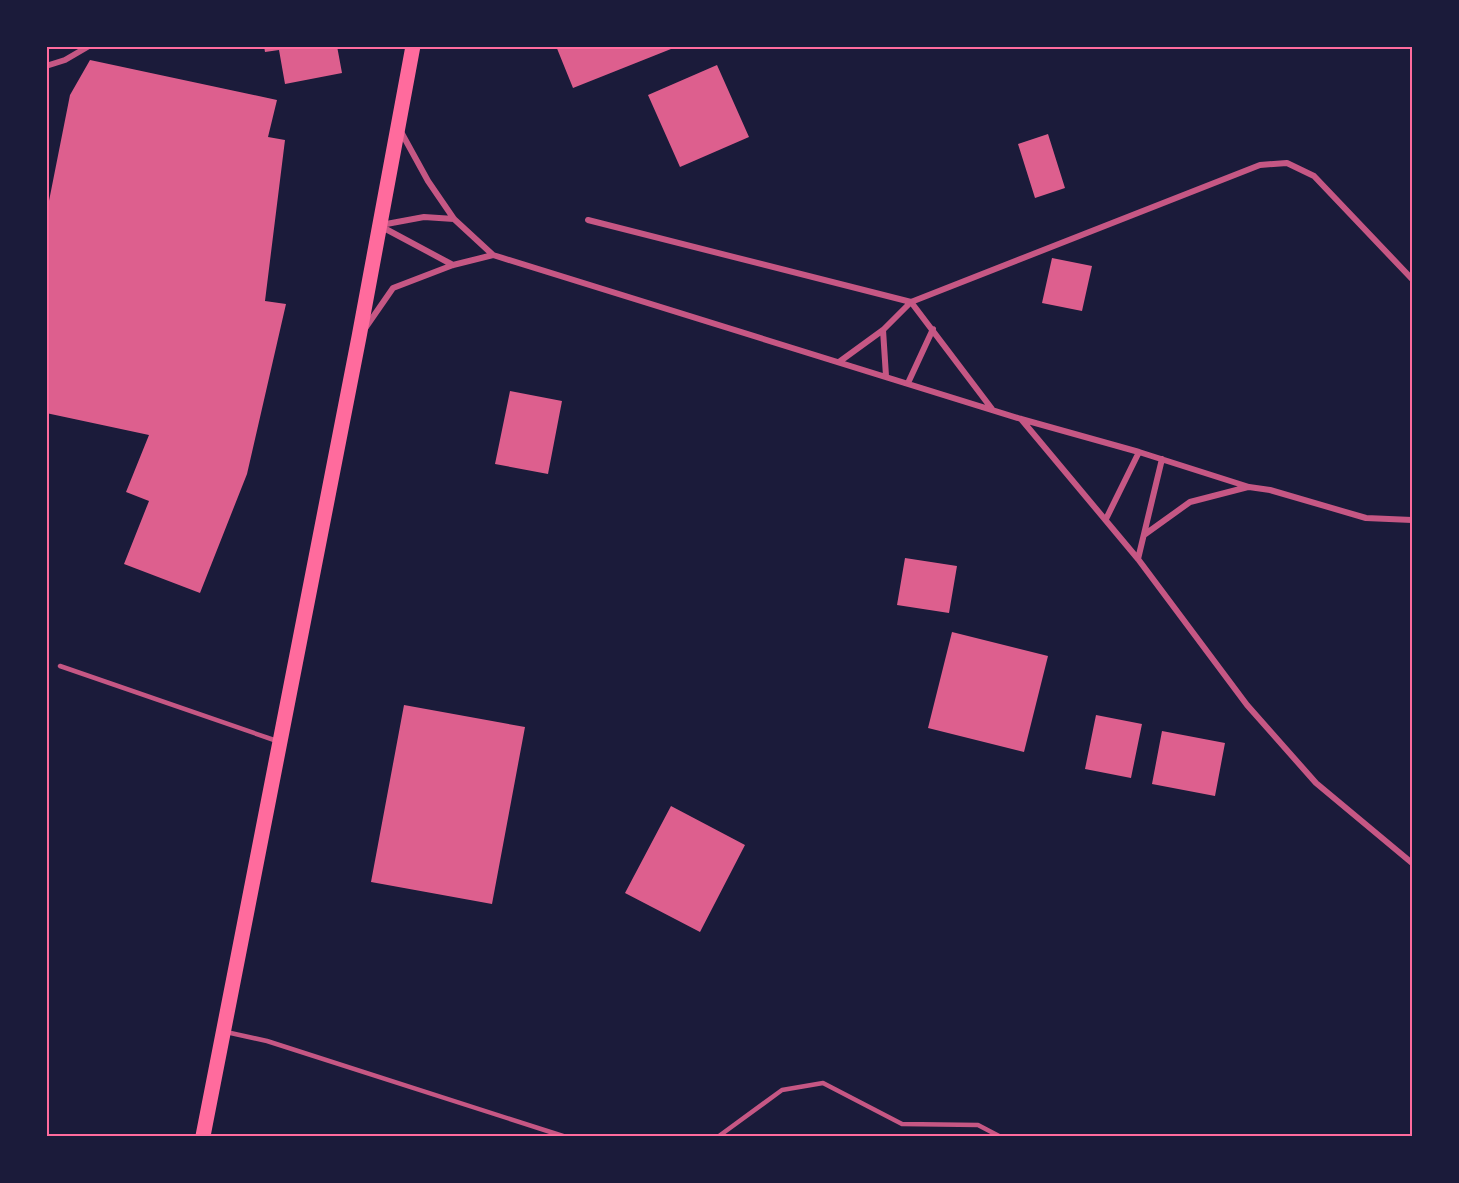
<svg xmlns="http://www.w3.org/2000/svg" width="1459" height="1183" viewBox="0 0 1459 1183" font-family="'Sofia Sans Condensed',sans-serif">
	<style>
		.building { fill: #dd5f8e }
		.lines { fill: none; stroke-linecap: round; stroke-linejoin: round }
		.service { stroke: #c65784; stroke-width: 4.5 }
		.minor { stroke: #c65784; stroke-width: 6 }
		.primary { stroke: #ff6b9d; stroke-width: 15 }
		.neatline { fill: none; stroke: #ff6b9d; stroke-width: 2 }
	</style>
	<rect width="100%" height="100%" fill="#1b1b3a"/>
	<!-- building -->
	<path class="building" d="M264,46H337L342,73L285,84L279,50L265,52Z
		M556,46H676V47L573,88Z
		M90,60L277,100L268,137L285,140L265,301L286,304L247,474L200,593L124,564L149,501L126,492L149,435L46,413V216L70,95Z
		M717,65L749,137L680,167L648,95Z
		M1048,134L1065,188L1035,198L1018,144Z
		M1052,258L1092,266L1082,311L1042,303Z
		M510,391L562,401L548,474L495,464Z
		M905,558L957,566L949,613L897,605Z
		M952,632L1048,656L1024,752L928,728Z
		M404,705L525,727L492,904L371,882Z
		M1096,715L1142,724L1131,778L1085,769Z
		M1162,731L1225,743L1215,796L1152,784Z
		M671,806L745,845L700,932L625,893Z"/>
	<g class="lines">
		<!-- service -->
		<path class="service" d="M60,666L277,741
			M226,1032L267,1041L563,1136
			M719,1136L782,1090L823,1083L902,1124L978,1125L999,1136"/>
		<!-- minor -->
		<path class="minor" d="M46,66L65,60L89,46
			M400,130L428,181L454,219L493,255L1021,419L1139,452L1249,487L1270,490L1366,518L1412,520
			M588,220L911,302L992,409
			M381,225L424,217L454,219
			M382,227L453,265
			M366,327L393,288L453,265L493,255
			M883,330L886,376
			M839,362L883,330L911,302L1260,165L1287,163L1314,176L1412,279
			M908,383L933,329
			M1021,419L1138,559L1247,705L1316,783L1412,863
			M1106,519L1139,452
			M1144,535L1190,502L1248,487
			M1138,559L1162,459"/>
		<!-- primary -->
		<path class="primary" d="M203,1136L359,337L413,46"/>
	</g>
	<!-- border -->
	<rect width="1459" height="1183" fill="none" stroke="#1b1b3a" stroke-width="96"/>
	<rect x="48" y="48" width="1363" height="1087" class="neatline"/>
</svg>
